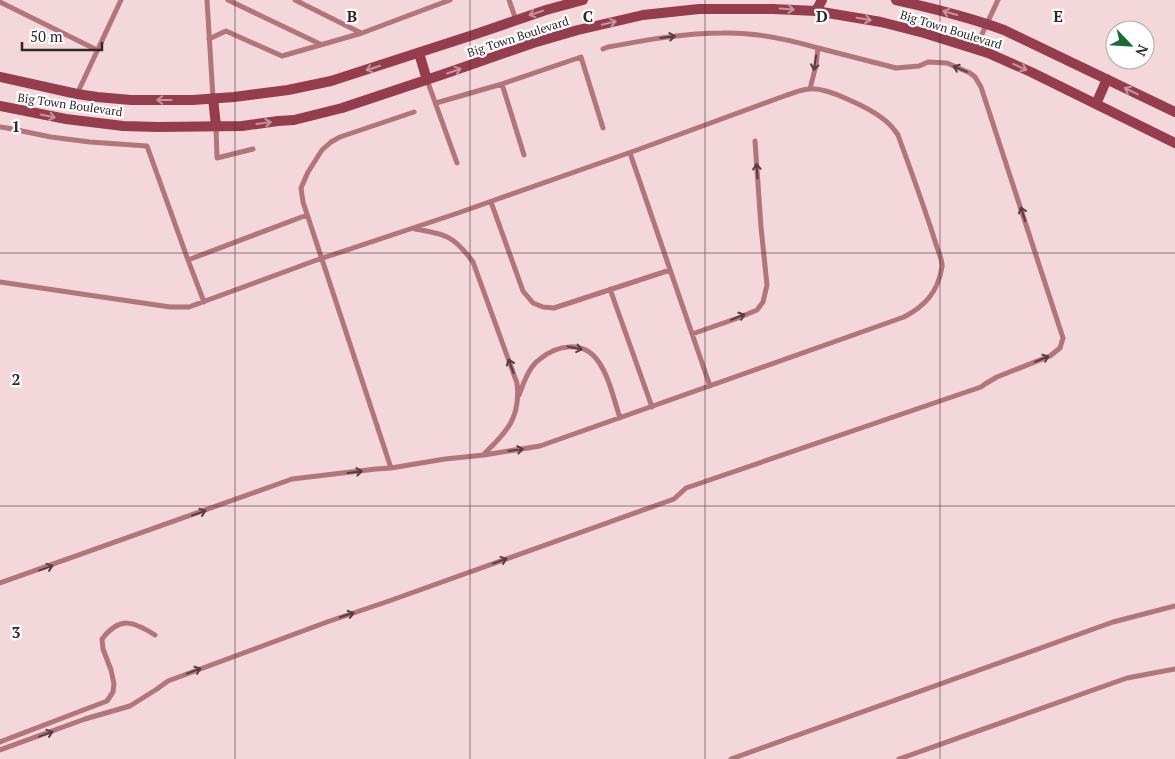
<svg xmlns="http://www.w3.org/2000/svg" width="1175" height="759" viewBox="0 0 1175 759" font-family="'PT Serif',serif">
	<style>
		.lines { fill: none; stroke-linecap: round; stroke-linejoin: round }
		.lane { stroke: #b2747d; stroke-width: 5 }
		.secondary { stroke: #953d4e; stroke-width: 10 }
		.oneway { stroke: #c5949e }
		.oneway2 { stroke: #583d42 }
		.grid { fill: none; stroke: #312628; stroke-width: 1; stroke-opacity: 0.55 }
		.labels { text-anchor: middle; stroke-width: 4.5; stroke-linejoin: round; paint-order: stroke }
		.street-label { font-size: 12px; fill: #312628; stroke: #fff }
		.grid-label { font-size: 16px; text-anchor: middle; font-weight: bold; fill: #312628; stroke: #fff; stroke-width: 4.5; stroke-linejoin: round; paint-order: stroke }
	</style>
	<rect width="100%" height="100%" fill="#f4d7da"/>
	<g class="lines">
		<!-- lane -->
		<path class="lane" d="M207,0L213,98
			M228,0L320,44
			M295,0L361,33
			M509,0L516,20
			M0,2L97,50
			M209,39L226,31L282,56L362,33L450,0
			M603,49L608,47C646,40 684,33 723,33C755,32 787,39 818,48
			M975,49L998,0
			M427,80L457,163
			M502,84L524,155
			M77,94L121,0
			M436,103L502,84L581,57L603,128
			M0,127L7,128L51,137L90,142L147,146L188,260L204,302
			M216,127L217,158L253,149
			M630,153L710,386
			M491,202L523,291L533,303L543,307L554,308L670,270
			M415,229C446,234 454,236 473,262L517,383C521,417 507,432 484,454
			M188,260L307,215
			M0,282L170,307H189L314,261L458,213L637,150L787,95C794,93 802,89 810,89C826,87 869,108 882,118C889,123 894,129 898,135C911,171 924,206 935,241C937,249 943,260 942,267C938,292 925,306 904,317L540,446L484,455L445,459L391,468L376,469L292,479L0,583
			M610,289L652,407
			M692,334L738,318L757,310L763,302L767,285L761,227L755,141
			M519,395C523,385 526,375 532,367C534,364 537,361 540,359C557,345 583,340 598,361C609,376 614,400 620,418
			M391,468L303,202L301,188L308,172L322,150L331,142L340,137L414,112
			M0,742L107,701L113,692L114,684L111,670L103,649L102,639C120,616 133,621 155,635
			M0,750L85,719L130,706L157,689L168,681L327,622L389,601L674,499L686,488L981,387L985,384L997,377L1050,356L1060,348L1063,338L981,87L975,77L970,73L947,63L928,62L919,66L896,68L818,48L816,65L810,89
			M731,759L1113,622L1175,606
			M899,759L1127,678L1175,669"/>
		<!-- secondary -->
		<path class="secondary" d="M896,0C932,8 969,17 1004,30L1175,112
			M816,11L822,0
			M419,53L427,80
			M0,77L77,94L97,97L131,100H193L234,97L288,90L331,81L476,34L546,10L583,0
			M213,98L216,126
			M1096,104L1107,79
			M0,106L66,119L123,126L158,127L242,126L278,121L294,120L342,108L444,74L533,43L578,30L643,15L699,9H773L816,11L881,22L924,33L988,53L1031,72L1175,143"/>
	</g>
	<!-- one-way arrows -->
	<defs><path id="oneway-shaft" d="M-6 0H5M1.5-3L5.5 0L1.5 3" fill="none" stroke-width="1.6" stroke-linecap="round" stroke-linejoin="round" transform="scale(1.25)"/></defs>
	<g class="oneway">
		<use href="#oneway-shaft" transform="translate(787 9) rotate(4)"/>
		<use href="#oneway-shaft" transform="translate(536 13) rotate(162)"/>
		<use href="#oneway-shaft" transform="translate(950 13) rotate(-164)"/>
		<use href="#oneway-shaft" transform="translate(864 19) rotate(9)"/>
		<use href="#oneway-shaft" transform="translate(609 23) rotate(-13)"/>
		<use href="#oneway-shaft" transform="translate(1020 67) rotate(24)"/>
		<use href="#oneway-shaft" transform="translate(373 68) rotate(162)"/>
		<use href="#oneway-shaft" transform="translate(454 71) rotate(-19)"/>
		<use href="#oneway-shaft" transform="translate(1131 91) rotate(-154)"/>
		<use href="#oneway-shaft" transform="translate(164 100) rotate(-180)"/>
		<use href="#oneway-shaft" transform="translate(48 116) rotate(11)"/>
		<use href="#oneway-shaft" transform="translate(264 123) rotate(-8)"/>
	</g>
	<g class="oneway2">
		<use href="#oneway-shaft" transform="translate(668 37) rotate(-7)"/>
		<use href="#oneway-shaft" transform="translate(815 63) rotate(99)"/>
		<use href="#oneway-shaft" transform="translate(960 69) rotate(-158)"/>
		<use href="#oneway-shaft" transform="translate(757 171) rotate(-94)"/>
		<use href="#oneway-shaft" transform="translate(1023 214) rotate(-108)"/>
		<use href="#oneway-shaft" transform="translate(738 317) rotate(-22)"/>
		<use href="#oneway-shaft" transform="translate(575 348) rotate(11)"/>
		<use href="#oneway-shaft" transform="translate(1042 359) rotate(-22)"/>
		<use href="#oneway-shaft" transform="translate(511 366) rotate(-110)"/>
		<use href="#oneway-shaft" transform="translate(516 450) rotate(-8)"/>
		<use href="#oneway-shaft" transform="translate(355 472) rotate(-7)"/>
		<use href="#oneway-shaft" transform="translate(199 513) rotate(-20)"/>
		<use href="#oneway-shaft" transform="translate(500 561) rotate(-20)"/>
		<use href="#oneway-shaft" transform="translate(46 568) rotate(-20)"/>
		<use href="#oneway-shaft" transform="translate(347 615) rotate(-18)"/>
		<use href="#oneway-shaft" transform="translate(194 671) rotate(-21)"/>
		<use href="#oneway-shaft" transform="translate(46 734) rotate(-20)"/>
	</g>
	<!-- grid -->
	<path class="grid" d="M235,0V759M470,0V759M705,0V759M940,0V759M0,253H1175M0,506H1175"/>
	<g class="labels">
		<!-- street labels -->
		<g class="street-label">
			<text transform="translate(951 30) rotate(17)" y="4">Big Town Boulevard</text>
			<text transform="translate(518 37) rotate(-18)" y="4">Big Town Boulevard</text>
			<text transform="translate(70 105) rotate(8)" y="4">Big Town Boulevard</text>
		</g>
	</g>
	<g class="grid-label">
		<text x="352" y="22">B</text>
		<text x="588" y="22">C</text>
		<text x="822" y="22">D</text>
		<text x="1058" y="22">E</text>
		<text x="16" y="132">1</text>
		<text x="16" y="385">2</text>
		<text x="16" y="638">3</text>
	</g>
	<!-- north arrow -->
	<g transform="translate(1130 45) rotate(115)"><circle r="24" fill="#ffffff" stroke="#ada8a9"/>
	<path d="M0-4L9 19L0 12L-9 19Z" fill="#1a6a3a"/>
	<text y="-8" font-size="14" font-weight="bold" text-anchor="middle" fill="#312628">N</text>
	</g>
	<!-- scale -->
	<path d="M22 42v8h80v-8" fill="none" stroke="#312628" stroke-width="2.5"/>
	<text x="30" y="42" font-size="15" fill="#312628" stroke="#ffffff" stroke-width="4" paint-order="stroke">50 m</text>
</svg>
